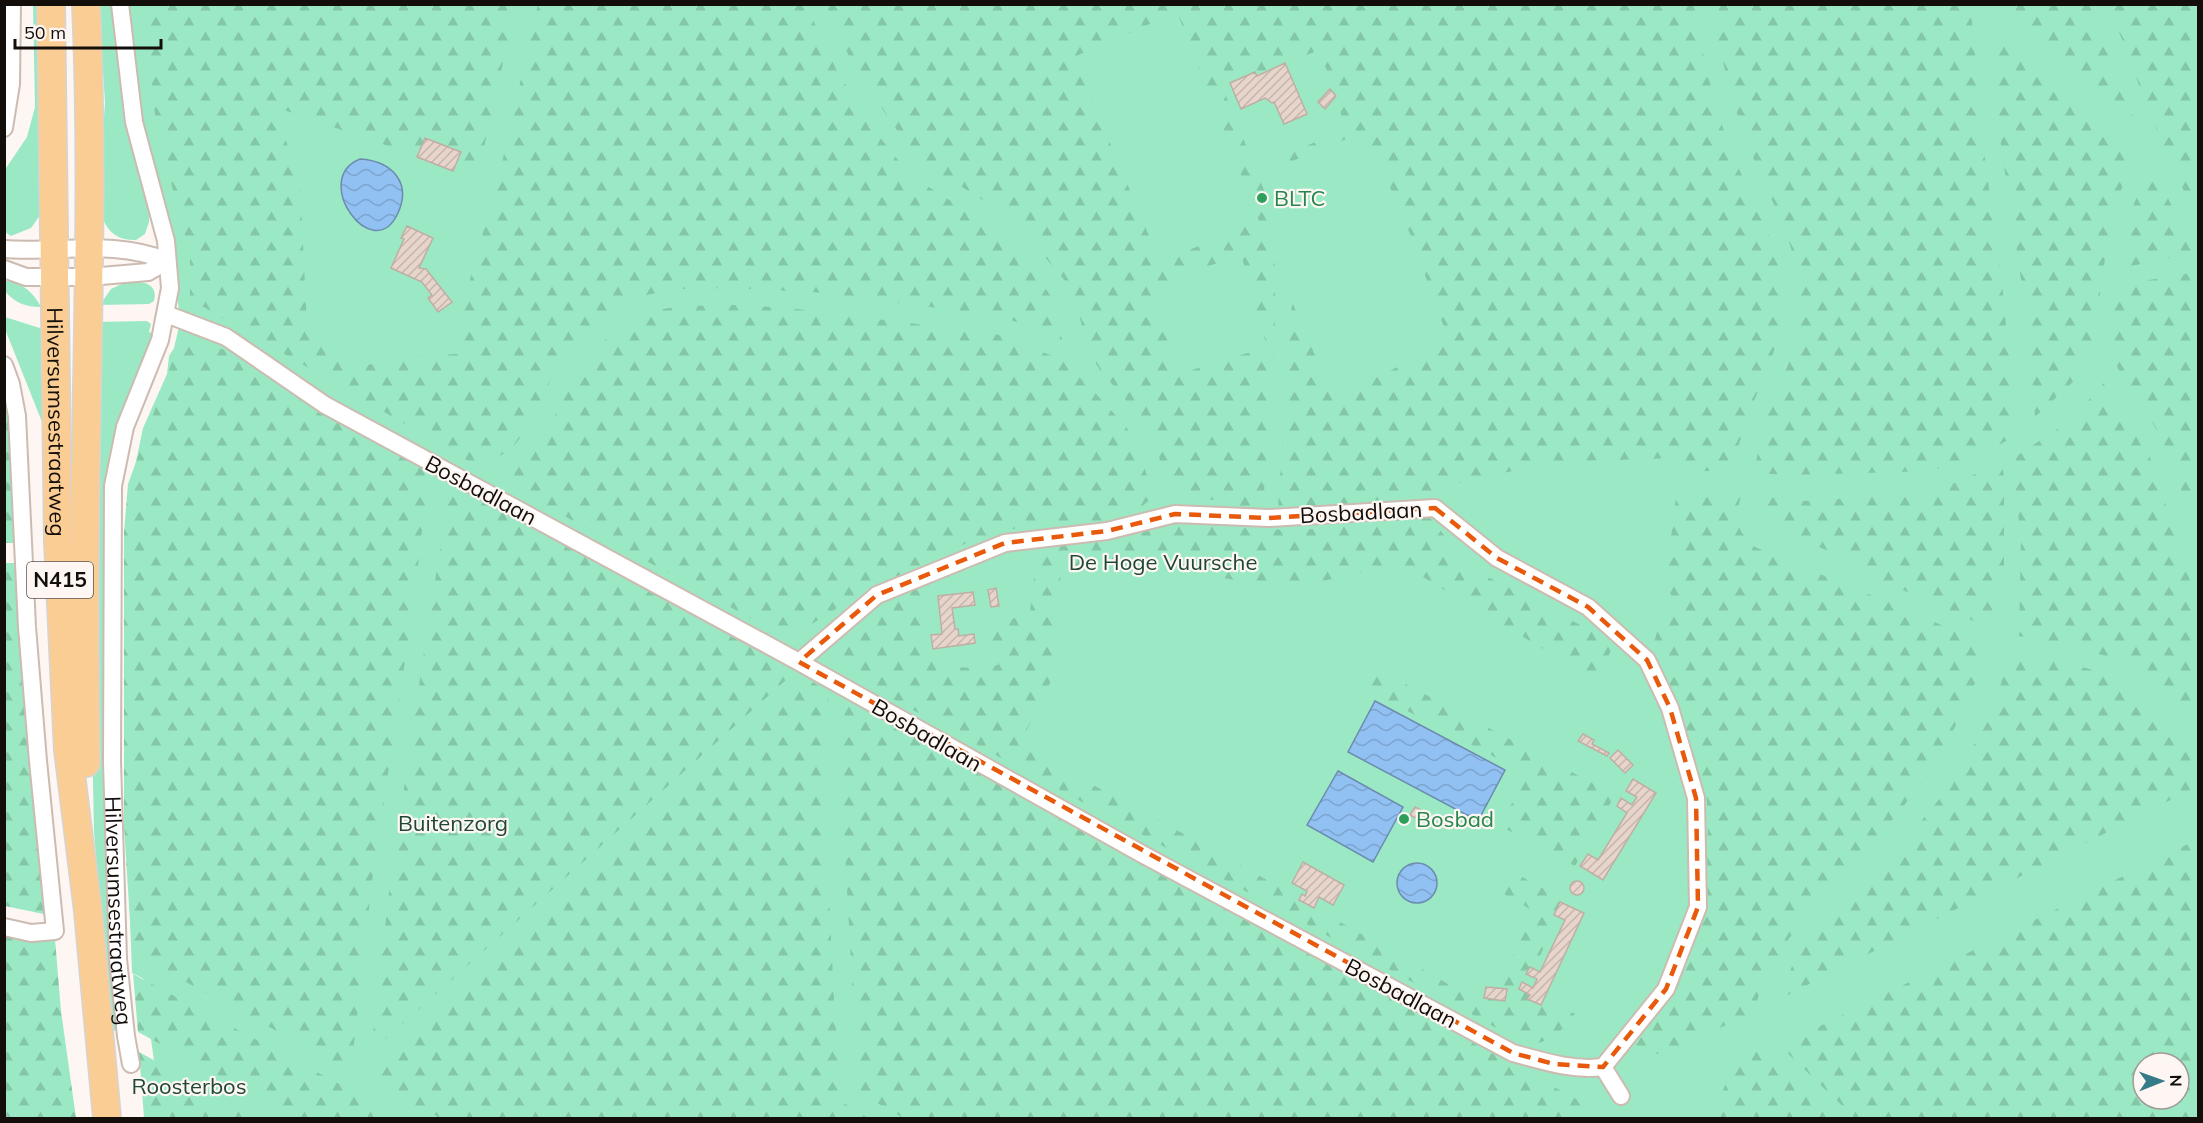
<svg xmlns="http://www.w3.org/2000/svg" width="2203" height="1123" viewBox="0 0 2203 1123" font-family="Mulish,sans-serif">
	<style>
		.green { fill: #9ae9c4; fill-rule: evenodd }
		.forest { fill: url(#forest-firs); fill-rule: evenodd }
		.water { fill: url(#water-waves); stroke: #6c8bad; stroke-width: 1.5 }
		.building { fill: url(#building-hatch); stroke: #bfaea4; stroke-width: 1.5 }
		.lines { fill: none; stroke-linecap: round; stroke-linejoin: round }
		.minor-casing { stroke: #ccbbb1; stroke-width: 20 }
		.primary-casing { stroke: #d5d4d3; stroke-width: 30 }
		.minor { stroke: #fff; stroke-width: 16 }
		.primary { stroke: #facd94; stroke-width: 27 }
		.marked { fill: none; stroke: #e8590c; stroke-width: 4.5; stroke-dasharray: 12 8; stroke-linejoin: round }
		.leisure-dot { fill: #2e9e5b; stroke: #fef6f2; stroke-width: 2 }
		.labels { text-anchor: middle; stroke-width: 4.5; stroke-linejoin: round; paint-order: stroke }
		.shield { fill: #fef6f2; stroke: #5a5450; stroke-width: 1.5 }
		.shield-label { font-size: 21px; font-weight: bold; fill: #140e0b }
		.leisure-label { font-size: 22px; fill: #27864d; stroke: #fef6f2; text-anchor: start }
		.street-label { font-size: 22px; fill: #140e0b; stroke: #fef6f2 }
		.park-label { font-size: 22px; fill: #1e4736; stroke: #fef6f2 }
	</style>
	<defs>
		<pattern id="forest-firs" width="22" height="20" patternUnits="userSpaceOnUse" patternTransform="scale(1.5)"><rect width="22" height="20" fill="#9ae9c4"/><path d="M5 1l3.5 6h-7zM16 11l3.5 6h-7z" fill="#84c7a7"/></pattern>
		<pattern id="water-waves" width="16" height="10" patternUnits="userSpaceOnUse" patternTransform="scale(1.5)"><rect width="16" height="10" fill="#91c0f2"/><path d="M0 5q4-4 8 0t8 0" fill="none" stroke="#7ca4ce"/></pattern>
		<pattern id="building-hatch" width="6" height="6" patternUnits="userSpaceOnUse" patternTransform="scale(1.5)"><rect width="6" height="6" fill="#e7d5cb"/><path d="M-1 1l2-2M0 6l6-6M5 7l2-2" fill="none" stroke="#c5b6ad"/></pattern>
	</defs>
	<rect width="100%" height="100%" fill="#fef6f2"/>
	<!-- green -->
	<path class="green" d="M33,5H53L48,204L31,228L11,236L5,232L4,171L27,137L35,107Z
		M95,5H112L127,117L140,177L150,206L149,222L145,234L136,240C110,241 102,223 98,200L105,103L101,40Z
		M128,5H2198V1118H311L142,978L132,973L125,776L133,476L143,428L167,374L169,356L174,348L180,322L171,233L140,112ZM2143,1063H2179V1099H2143Z
		M6,281C22,282 34,293 41,307C25,307 15,303 5,291Z
		M128,281C141,281 159,283 154,301L149,304L100,305L111,289Z
		M5,317L43,329L44,427L5,329Z
		M147,321L151,324L149,332L155,334L113,447L107,472L104,523L106,869L118,1031L110,1030L94,832L91,685L96,322Z
		M149,1025L308,1118H162Z"/>
	<!-- forest -->
	<path class="forest" d="M538,4L806,5L837,71L878,135L911,176L1001,232L1031,267L1052,298L1062,340L1001,316L813,292L734,288L678,289L636,297L601,319L574,347L553,373L534,419L514,446L482,469L190,299V254L156,126L145,5H516L480,165L475,176L281,109C279,135 295,157 300,183L307,326C319,353 345,367 375,364C385,363 395,358 406,357C423,355 440,355 457,354L460,316L501,167Z
		M826,5H1694C1702,53 1713,104 1731,150C1750,199 1784,248 1783,303C1782,343 1764,375 1750,411C1743,431 1737,451 1730,471H1692L1675,458L1553,462L1454,484L1428,494L1313,508H1278L1292,302L1334,399L1449,341L1410,234L1368,136L1361,133L1273,169L1270,160L1346,130L1320,50L1222,86L1264,190L1271,225L1275,270V335L1263,508H1251L1170,491L1156,448L1142,419L1100,370L1086,348L1081,322L1071,288L1012,218L923,163L893,125L852,63ZM1177,12L1259,221L1160,262L1074,57ZM1241,254L1267,347L1179,374L1151,288Z
		M1711,5H1965L1972,21L1985,159L2002,283L2016,433L2008,440L1960,466L1903,472L1788,475L1754,473C1758,454 1760,433 1767,415C1782,378 1802,342 1801,301C1798,241 1767,196 1747,142C1730,98 1720,51 1711,5Z
		M1997,5H2090L2138,131C2089,92 2038,53 1997,5Z
		M2109,5H2198V223L2151,117Z
		M1994,27L2044,77L2139,155L2127,176L2113,209L2101,284L2097,324L2099,337L2075,380L2035,417L2027,319L2001,146Z
		M2153,165L2193,253L2122,268L2130,214L2142,184Z
		M2198,272V548C2187,511 2178,469 2159,434C2146,408 2122,387 2115,359C2109,336 2116,308 2118,285Z
		M734,305L789,308L996,334L1068,362L1070,369L1089,386L1127,428L1140,455L1154,496L1139,509L1106,521L1012,529L971,541L858,595L788,639C692,585 594,534 499,479L527,459L550,428L569,381L612,332L642,313L680,306Z
		M182,334L251,360L429,468L414,602L372,881L351,1071L132,953L124,826V532L128,484Z
		M2104,383L2106,392L2125,414L2144,443L2155,470L2198,606V735C2181,713 2162,688 2138,672C2104,650 2058,644 2019,636L2021,540L2012,459L2071,420Z
		M4,387L10,418L17,543H5Z
		M2001,463L2004,475V565L1992,629L1882,581L1841,556L1784,533L1761,519L1767,497L1806,501L1930,493Z
		M452,481L795,672L371,1052L390,884L431,604Z
		M1741,495C1735,520 1735,529 1755,547L1926,618L1984,645L1975,683L1943,753L1897,815L1834,881L1787,941L1761,985L1755,1011L1670,1052L1650,1055L1636,1045L1672,992L1685,963L1697,932L1707,879L1708,821L1706,787L1681,727L1654,643L1659,624L1673,599L1665,583L1676,498Z
		M1429,514L1460,558L1486,576L1588,629L1613,646L1597,681L1401,564L1318,582L1273,587L1174,569L1105,565L1061,571L1053,677L1019,745L1232,860L1462,992L1500,981L1535,912L1504,894L1513,872L1566,901L1524,989L1575,1014C1560,1033 1553,1041 1528,1045L836,668L838,639L882,603L925,583L921,658C950,668 967,670 998,665V653L987,629L1030,612L1038,543L1109,538L1174,525H1209L1254,529L1295,530L1330,528Z
		M4,563H18L53,916L5,906Z
		M2011,652C2047,659 2099,666 2130,687C2147,699 2161,717 2174,733C2188,750 2199,765 2198,786L1780,999L1796,955L1856,885L1905,841L1949,787L1990,718Z
		M1370,665L1615,795L1575,866L1500,826L1527,774L1360,686Z
		M811,681L830,692L821,739L835,1018L842,1102L868,1118H440L367,1079Z
		M847,701L1587,1105L1580,1118H903L858,1092L839,741Z
		M2198,839V1009L2190,1073V1118H1855L1780,1046ZM2143,1063H2179V1099H2143Z
		M4,929L55,939L61,1011L76,1118H5Z
		M133,974L403,1118H297L138,1032Z
		M1748,1039L1830,1118H1709Z
		M139,1052L203,1087L213,1118H144Z
		M225,1099L260,1118H231Z"/>
	<!-- water -->
	<path class="water" d="M360,159C392,161 413,183 397,215C372,265 310,179 360,159Z
		M1375,701L1505,770L1478,821L1348,752Z
		M1338,771L1403,807L1373,862L1307,825Z
		M1397 883a20 20 0 1 1 40 0a20 20 0 1 1-40 0Z"/>
	<!-- building -->
	<path class="building" d="M1285,63L1307,114L1284,124L1274,102L1272,103L1265,98L1241,109L1230,83L1255,72L1257,76Z
		M1330,89L1336,96L1325,109L1318,102Z
		M425,138L461,152L453,171L417,157Z
		M407,226L433,238L419,268L426,269L452,302L438,312L428,298L432,295L422,282L391,268L404,239L401,238Z
		M996,588L999,606L991,607L988,590Z
		M973,592L975,605L952,608L955,629H958L959,636L974,634L975,643L933,649L931,635L942,634L938,596Z
		M1583,734L1594,740L1592,744L1609,753L1607,756L1578,741Z
		M1618,750L1633,765L1625,773L1610,758Z
		M1633,779L1656,793L1603,880L1580,866L1588,854L1598,860L1627,813L1617,806L1621,798L1632,805L1637,797L1626,791Z
		M1415,807L1423,811L1419,820L1410,815Z
		M1303,862L1344,885L1333,905L1319,897L1314,908L1299,900L1302,894L1305,896L1307,891L1292,883Z
		M1570 888a7 7 0 1 1 14 0a7 7 0 1 1-14 0Z
		M1560,902L1584,913L1541,1005L1527,999L1530,995L1519,989L1522,982L1533,988L1537,979L1526,974L1530,967L1540,972L1565,920L1554,915Z
		M1486,987L1507,989L1505,1001L1484,998Z"/>
	<g class="lines">
		<!-- minor casing -->
		<g class="minor-casing">
			<g id="minor">
				<path id="s1" d="M120,4L134,122L166,241L170,288L160,340L125,427L113,486L112,762L118,959L126,1036L131,1064"/>
				<path d="M4,128L11,84L12,4"/>
				<path d="M4,249C59,253 115,239 167,261"/>
				<path d="M4,269L26,277H89L148,272L167,261"/>
				<path d="M166,314L226,337L325,405L799,662L815,671L1142,854L1513,1053C1543,1061 1572,1071 1603,1067L1666,989L1698,907L1696,798L1670,708L1647,660L1588,607L1497,558L1435,508L1269,518L1175,514L1107,531L1005,543L877,595L799,662"/>
				<path d="M4,365L11,384L17,416L27,627L38,761L55,931L31,933L4,927"/>
				<path d="M1603,1067L1621,1096"/>
			</g>
		</g>
		<!-- primary casing -->
		<g class="primary-casing">
			<g id="primary">
				<path id="s2" d="M51,4L58,542L68,750L88,911L107,1118"/>
				<path d="M86,4C94,183 86,362 85,540C84,615 85,689 86,763"/>
			</g>
		</g>
		<!-- minor -->
		<use href="#minor" class="minor"/>
		<!-- primary -->
		<use href="#primary" class="primary"/>
	</g>
	<!-- marked area -->
	<path class="marked" d="M1435,508L1497,558L1588,607L1647,660L1670,708L1696,798L1698,907L1666,989L1603,1067L1554,1064L1513,1053L799,662L877,595L1005,543L1107,531L1175,514L1269,518Z"/>
	<!-- markers -->
	<g class="leisure-dot">
		<circle cx="1262" cy="198" r="6"/>
		<circle cx="1404" cy="819" r="6"/>
	</g>
	<g class="labels">
		<!-- shield labels -->
		<rect class="shield" x="27" y="562" width="66" height="36" rx="4.5"/>
		<g class="shield-label">
			<text x="60" y="587">N415</text>
		</g>
		<!-- leisure labels -->
		<g class="leisure-label">
			<text x="1274" y="206">BLTC</text>
			<text x="1416" y="827">Bosbad</text>
		</g>
		<!-- street labels -->
		<g class="street-label">
			<text dy="8" stroke="none"><textPath href="#s2" startOffset="418">Hilversumsestraatweg</textPath></text>
			<text transform="translate(481 490) rotate(28)" y="8">Bosbadlaan</text>
			<text transform="translate(1361 512) rotate(-3)" y="8">Bosbadlaan</text>
			<text transform="translate(927 735) rotate(30)" y="8">Bosbadlaan</text>
			<text dy="8" stroke="none"><textPath href="#s1" startOffset="921">Hilversumsestraatweg</textPath></text>
			<text transform="translate(1401 993) rotate(28)" y="8">Bosbadlaan</text>
		</g>
		<!-- park labels -->
		<g class="park-label">
			<text x="1163" y="570">De Hoge Vuursche</text>
			<text x="453" y="831">Buitenzorg</text>
			<text x="189" y="1094">Roosterbos</text>
		</g>
	</g>
	<!-- border -->
	<rect width="2203" height="1123" fill="none" stroke="#140e0b" stroke-width="12"/>
	<!-- north arrow -->
	<g transform="translate(2161 1081) rotate(89)"><circle r="28" fill="#fef6f2" stroke="#a09996" stroke-width="1.5"/>
	<path d="M0-4.5L10 22L0 15L-10 22Z" fill="#357b88"/>
	<text y="-9" font-size="16" font-weight="bold" text-anchor="middle" fill="#140e0b">N</text>
	</g>
	<!-- scale -->
	<path d="M15 39v9h146v-9" fill="none" stroke="#140e0b" stroke-width="3"/>
	<text x="24" y="39" font-size="18" fill="#140e0b" stroke="#fef6f2" stroke-width="4.5" paint-order="stroke">50 m</text>
</svg>
